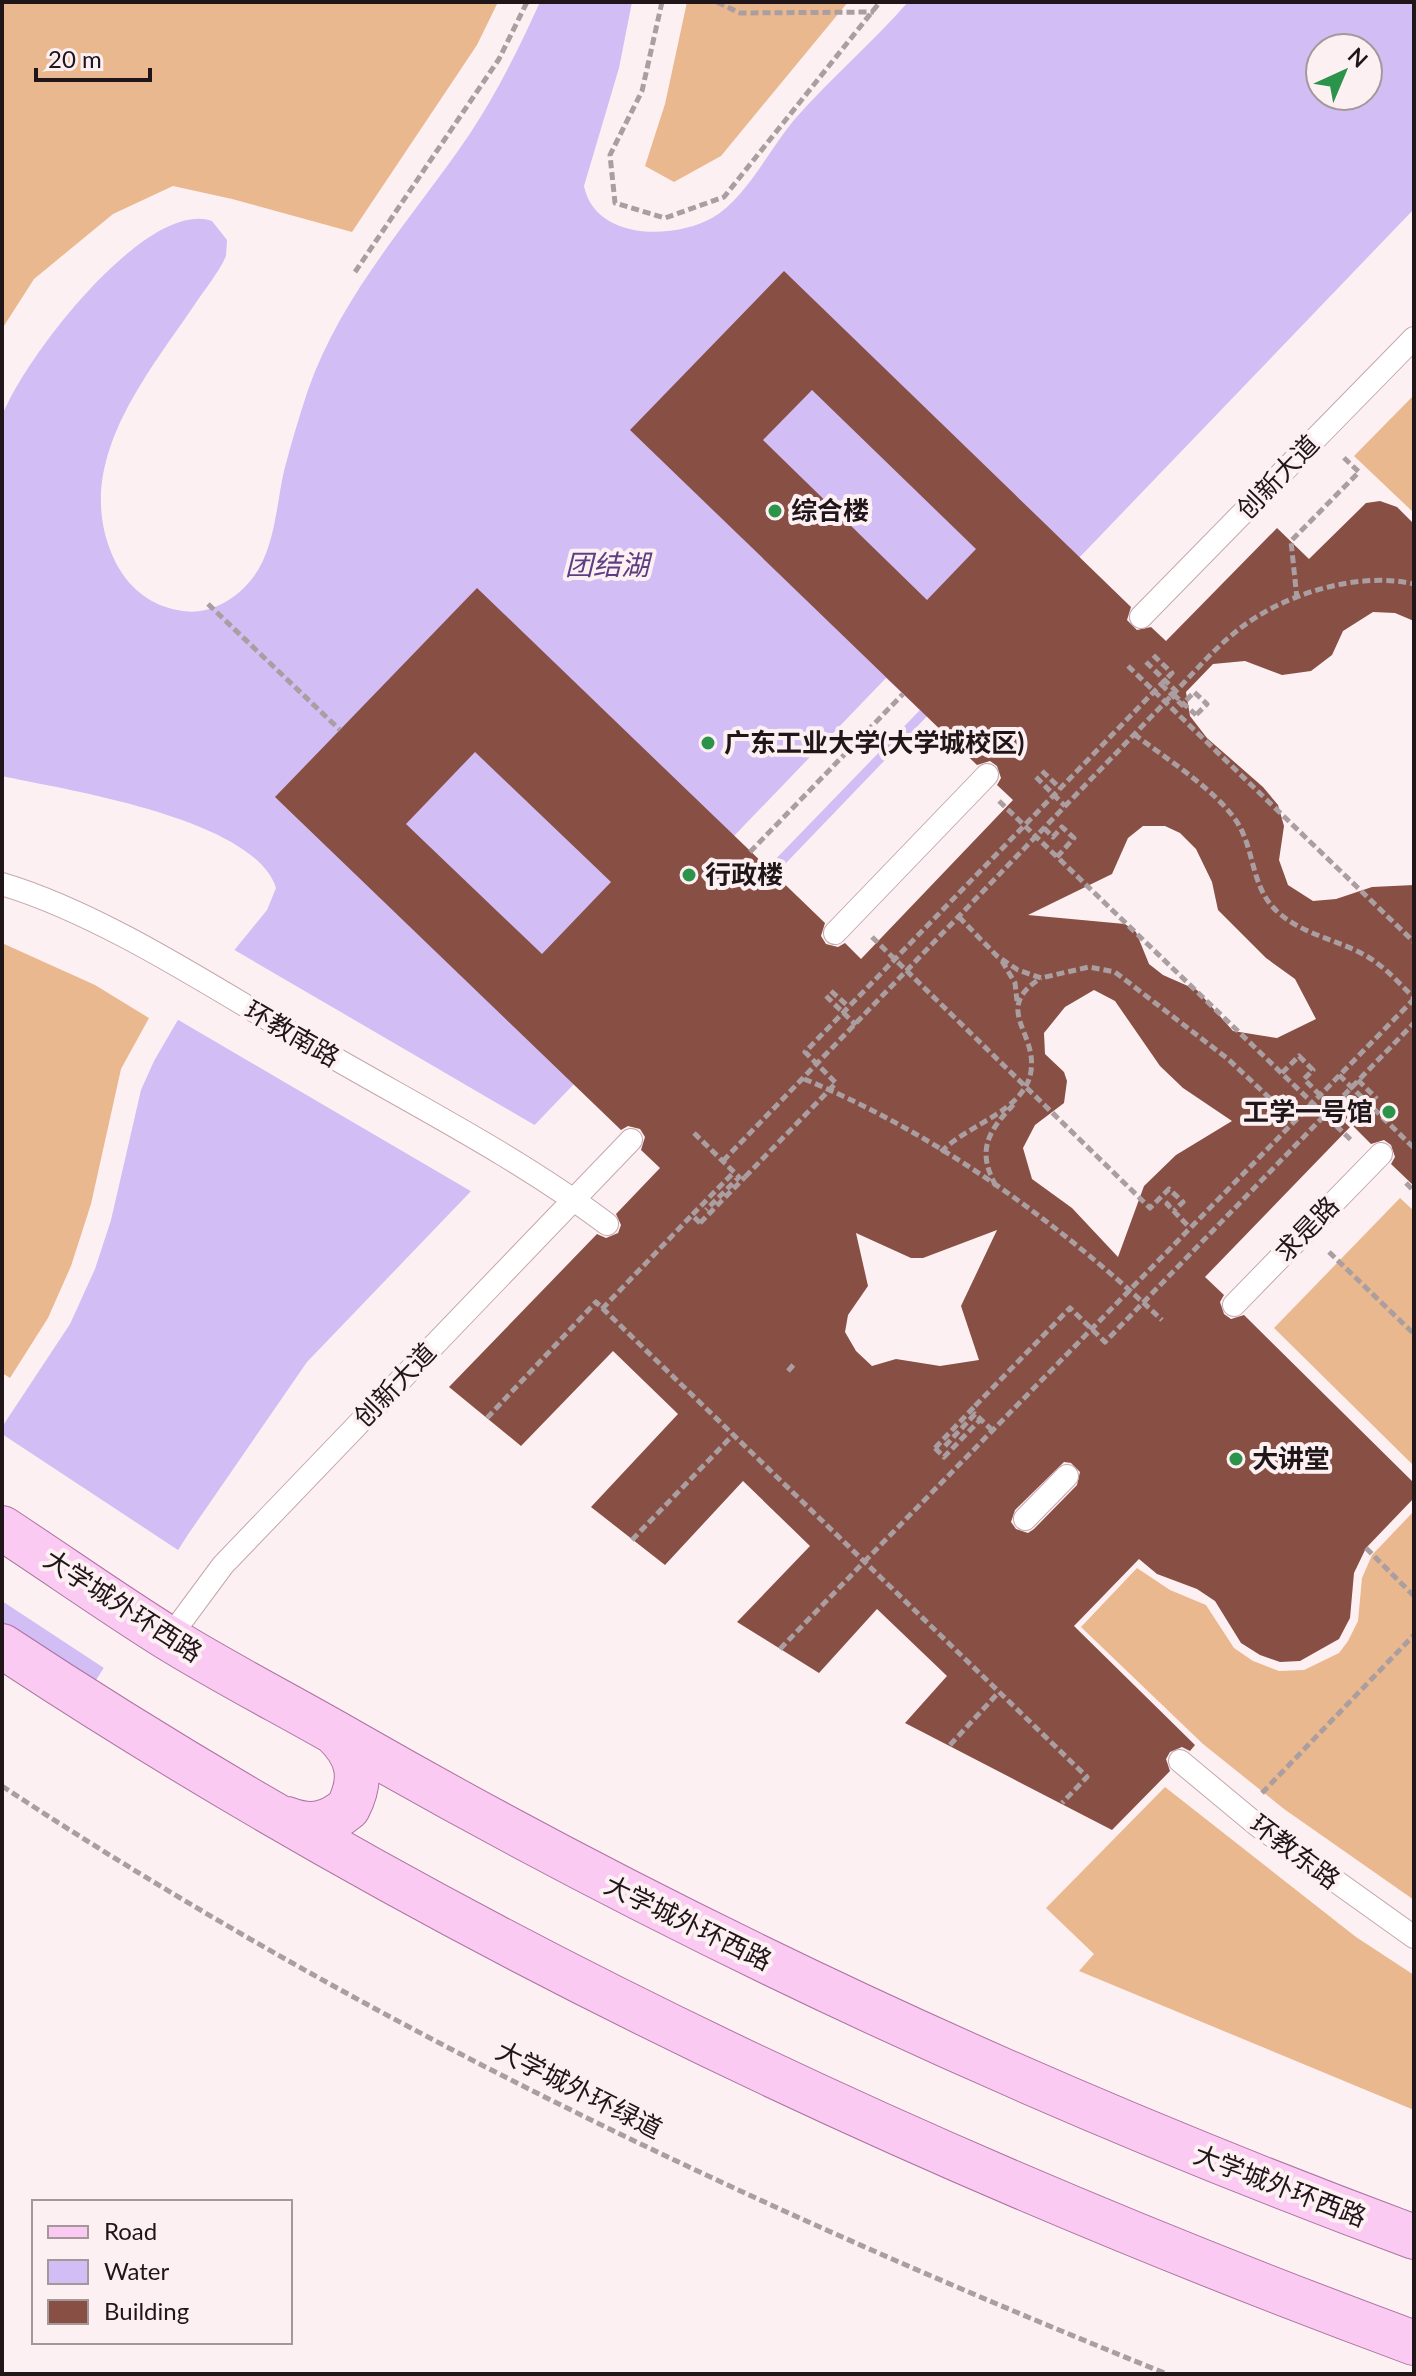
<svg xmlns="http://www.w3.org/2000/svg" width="1416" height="2376" viewBox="0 0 1416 2376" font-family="Lato,'Noto Sans SC',sans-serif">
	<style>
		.forest { fill: #eab88f }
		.water { fill: #d2bdf4; fill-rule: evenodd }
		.pier { fill: #fdf0f3 }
		.building { fill: #884f45; fill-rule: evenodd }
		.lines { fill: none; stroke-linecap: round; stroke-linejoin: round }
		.service-casing { stroke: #c5a7ae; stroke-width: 24 }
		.primary-casing { stroke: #ac73a1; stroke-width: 46 }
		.path { stroke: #aa9ea1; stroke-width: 5; stroke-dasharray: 8 4; stroke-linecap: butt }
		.service { stroke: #fff; stroke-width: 22 }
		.primary { stroke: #facaf3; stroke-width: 44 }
		.path-bridge { stroke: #aa9ea1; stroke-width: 5; stroke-dasharray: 8 4; stroke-linecap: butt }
		.poi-dot { fill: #2c934a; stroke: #fdf0f3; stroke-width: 3 }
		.labels { text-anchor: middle; stroke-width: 8; stroke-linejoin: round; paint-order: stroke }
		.street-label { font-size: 26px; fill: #201518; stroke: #fdf0f3 }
		.poi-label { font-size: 26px; font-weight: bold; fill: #201518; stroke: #fdf0f3; text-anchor: start }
		.water-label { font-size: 28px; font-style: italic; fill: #5c3f82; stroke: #fdf0f3 }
	</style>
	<rect width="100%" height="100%" fill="#fdf0f3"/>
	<!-- forest -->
	<path class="forest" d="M2,2H498L477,45L352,232L232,199L173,186L113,214L34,279L2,329Z
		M687,2H848L721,156L674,182L645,166L665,104Z
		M1414,395V513L1354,456Z
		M2,943L95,985L149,1018L121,1069L91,1204L71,1266L48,1318L10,1378L2,1373Z
		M1400,1198L1414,1211V1466L1274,1328Z
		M1414,1511V1900L1284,1809L1203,1744L1081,1627L1137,1568L1170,1590L1206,1605L1234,1648L1253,1661L1279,1671L1304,1670L1339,1653L1348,1641L1358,1621L1362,1578L1372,1555Z
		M1165,1787L1356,1937L1414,1975V2110L1079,1971L1094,1954L1046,1908Z"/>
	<!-- water -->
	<path class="water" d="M540,2H632L619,68L584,186C595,240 672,240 712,218C746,198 769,150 794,120C830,79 872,43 908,2H1414V209L307,1362L187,1536L2,1829V1427L70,1324L95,1269L111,1220L141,1090L154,1061L179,1018L267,910L276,888C254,818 66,790 2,776V417C21,362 146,198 212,221L227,240L226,256C218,274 204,290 193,307C144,379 71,466 114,559C127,587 151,607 183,611C209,615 235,600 251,580C275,551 276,506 284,471C291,444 299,417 308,390C342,293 412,219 469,135C497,93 519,48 540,2ZM1320,48H1368V96H1320Z"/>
	<!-- pier -->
	<path class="pier" d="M886,678L920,710L767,868L734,836Z
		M231,948L538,1127L474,1193L175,1018Z
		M2,1434L181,1552L107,1670L2,1601Z
		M2,1633L93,1693L2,1833Z"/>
	<!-- building -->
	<path class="building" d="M784,271L1131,607L1127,620L1137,630L1151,627L1166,641L1277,528L1309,559L1366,503L1380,501L1397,507L1414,524V621L1395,613L1373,612L1343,631L1332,655L1311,671L1282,675L1245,661L1213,664L1186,692L1190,716L1207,738L1263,787L1278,805L1284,826L1279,860L1288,885L1313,901L1336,899L1372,887L1414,885V1186L1391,1164L1395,1157L1391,1145L1384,1140L1371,1144L1352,1125L1205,1277L1224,1295L1220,1302L1224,1314L1231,1319L1244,1315L1414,1483V1498L1366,1548L1354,1573L1350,1618L1339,1639L1300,1661L1280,1662L1260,1655L1241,1643L1215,1601L1197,1589L1157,1574L1139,1559L1074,1626L1195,1745L1190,1751L1182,1747L1170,1752L1166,1759L1170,1771L1112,1830L905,1723L947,1676L877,1609L819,1673L737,1622L810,1546L743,1481L665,1565L591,1507L678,1414L613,1351L521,1446L449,1387L597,1234L606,1238L618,1233L621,1225L616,1214L660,1168L641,1150L645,1137L640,1129L628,1126L621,1130L275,797L477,588L825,923L821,936L826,944L838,947L845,943L861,959L1013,800L997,785L1001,778L997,766L990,761L977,765L630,430ZM812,390L976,549L927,600L763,440ZM475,752L611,882L542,954L406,824ZM1143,826H1165L1180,833L1196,849L1212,882L1218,910L1266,958L1295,979L1316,1019L1277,1038L1233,1031L1197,990L1163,975L1149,964L1136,932L1125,924L1028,915L1112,874L1128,838ZM1094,990L1115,1001L1160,1066L1183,1088L1232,1121L1176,1155L1144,1186L1118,1257L1072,1208L1032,1179L1023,1148L1035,1125L1064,1103L1067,1081L1064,1072L1045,1054L1044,1033L1065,1007ZM997,1230L961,1306L979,1360L940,1366L896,1359L872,1366L856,1351L845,1332L848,1315L868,1286L856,1233L911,1258H923ZM1064,1462L1071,1463L1080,1472L1077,1485L1034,1529L1028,1533L1016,1529L1011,1522L1015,1510Z"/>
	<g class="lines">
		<!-- service casing -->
		<g class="service-casing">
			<path id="service" d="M1141,617L1414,338
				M2,884C103,914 217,990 310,1044C409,1102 515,1155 607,1224
				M835,933L987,775
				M1234,1305L1381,1154
				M1025,1519L1067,1476
				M169,1638L223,1565L631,1140
				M1180,1761L1257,1825L1414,1937"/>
		</g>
		<!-- primary casing -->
		<g class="primary-casing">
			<path id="primary" d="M2,1528C57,1564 112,1603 168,1638C228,1675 293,1708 355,1744C694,1938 1048,2101 1414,2237
				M2,1646C441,1936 922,2161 1414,2343
				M287,1819C311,1828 328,1825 348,1808C363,1779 359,1756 335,1733"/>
		</g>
		<!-- path -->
		<path class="path" d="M662,2L642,91L610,155L615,203L665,218L724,197L880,2
			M717,2L740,13L874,12
			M355,272L499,59L527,2
			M1297,599L1291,541L1359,472L1341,455
			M208,604L340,730
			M1146,662L1176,691C1196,670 1215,648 1238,630C1283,594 1358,571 1414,584
			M1128,666L1414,942
			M1161,684L1182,705L1194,692L1207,704L1196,715
			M1134,734C1165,758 1215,789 1237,822C1256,852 1250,889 1280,914C1306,936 1340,940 1368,957C1385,967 1400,984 1414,998
			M1042,771L1060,788
			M1036,777L1065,806
			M999,801L1352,1141
			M1044,828L1053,837L1062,827L1074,838L1057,857
			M750,852L903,694
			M959,917L997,956L1018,970L1041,978L1089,967L1115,972L1228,1059L1294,1121
			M872,937L1150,1208L1169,1189L1183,1202L1174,1211
			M1002,961L1015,983L1017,1001
			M831,991L849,1007
			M826,996L856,1025
			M1282,1073L1299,1056L1313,1070L1304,1079L1320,1095
			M804,1079C936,1133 1059,1223 1162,1320
			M1358,1080L1377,1099
			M694,1133L739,1177L706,1210
			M1406,1183L1414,1191
			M996,1186C976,1150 988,1131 1015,1103
			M1169,1202L1167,1204L1190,1228
			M700,1223L745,1177
			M1329,1252L1414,1334
			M788,1371L796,1362
			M487,1418L596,1302L1087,1777L1062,1803
			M945,1446L975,1414L993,1431
			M935,1448L975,1406
			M632,1540L733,1435
			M1366,1548L1414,1596
			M780,1649L864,1562
			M950,1745L999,1692
			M2,1786C365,2026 764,2212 1167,2374
			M1262,1793L1414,1635"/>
		<!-- service -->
		<use href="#service" class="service"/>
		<!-- primary -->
		<use href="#primary" class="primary"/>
		<!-- path-bridge -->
		<path class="path-bridge" d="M1173,694L1196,715
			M1339,1075L1414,1148
			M941,1152C968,1124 1025,1111 1031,1071C1037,1031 992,1009 1041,978
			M723,1161L1176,691
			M745,1177L836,1083L805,1052L1172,673L1153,655
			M700,1223L692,1215L734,1172
			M602,1309L692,1215
			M975,1406L1070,1308L1105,1342L1414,1023
			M935,1448L944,1457L981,1419
			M864,1562L1414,999"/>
	</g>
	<!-- markers -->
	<g class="poi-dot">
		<circle cx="775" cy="511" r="8"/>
		<circle cx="708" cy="743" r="8"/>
		<circle cx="689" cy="875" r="8"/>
		<circle cx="1389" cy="1112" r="8"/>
		<circle cx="1236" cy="1459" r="8"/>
	</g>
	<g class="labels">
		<!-- street labels -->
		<g class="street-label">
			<text transform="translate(1278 477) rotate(-46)" y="9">创新大道</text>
			<text transform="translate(292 1034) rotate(30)" y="9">环教南路</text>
			<text transform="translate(1307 1229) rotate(-46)" y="9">求是路</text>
			<text transform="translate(395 1385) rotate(-46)" y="9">创新大道</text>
			<text transform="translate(123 1606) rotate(33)" y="9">大学城外环西路</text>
			<text transform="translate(1295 1852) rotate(37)" y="9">环教东路</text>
			<text transform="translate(688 1923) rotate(26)" y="9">大学城外环西路</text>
			<text transform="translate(579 2090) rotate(27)" y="9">大学城外环绿道</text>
			<text transform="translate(1280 2186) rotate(21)" y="9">大学城外环西路</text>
		</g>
		<!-- poi labels -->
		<g class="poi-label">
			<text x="791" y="520">综合楼</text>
			<text x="724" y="752">广东工业大学(大学城校区)</text>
			<text x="705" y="884">行政楼</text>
			<text x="1373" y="1121" text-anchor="end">工学一号馆</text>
			<text x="1252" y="1468">大讲堂</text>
		</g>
		<!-- water labels -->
		<g class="water-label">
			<text x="607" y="575">团结湖</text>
		</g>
	</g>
	<!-- border -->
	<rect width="1416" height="2376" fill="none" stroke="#201518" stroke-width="8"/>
	<!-- legend -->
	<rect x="32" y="2200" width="260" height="144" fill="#fdf0f3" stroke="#a5989b" stroke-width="2"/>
	<rect x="48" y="2226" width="40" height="12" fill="#facaf3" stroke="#a5989b" stroke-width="2"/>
	<text x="104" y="2240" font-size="24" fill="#201518">Road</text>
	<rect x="48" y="2260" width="40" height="24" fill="#d2bdf4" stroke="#a5989b" stroke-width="2"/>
	<text x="104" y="2280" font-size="24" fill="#201518">Water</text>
	<rect x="48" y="2300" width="40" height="24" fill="#884f45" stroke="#a5989b" stroke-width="2"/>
	<text x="104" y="2320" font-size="24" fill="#201518">Building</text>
	<!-- north arrow -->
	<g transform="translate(1344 72) rotate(44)"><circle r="38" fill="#fdf0f3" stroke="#a5989b" stroke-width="2"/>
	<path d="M0-6L14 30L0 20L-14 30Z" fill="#2c934a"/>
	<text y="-12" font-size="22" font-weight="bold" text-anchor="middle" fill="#201518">N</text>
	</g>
	<!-- scale -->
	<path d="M36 68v12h114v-12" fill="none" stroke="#201518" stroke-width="4"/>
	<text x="48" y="68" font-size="24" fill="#201518" stroke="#fdf0f3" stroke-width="6" paint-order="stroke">20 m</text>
</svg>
